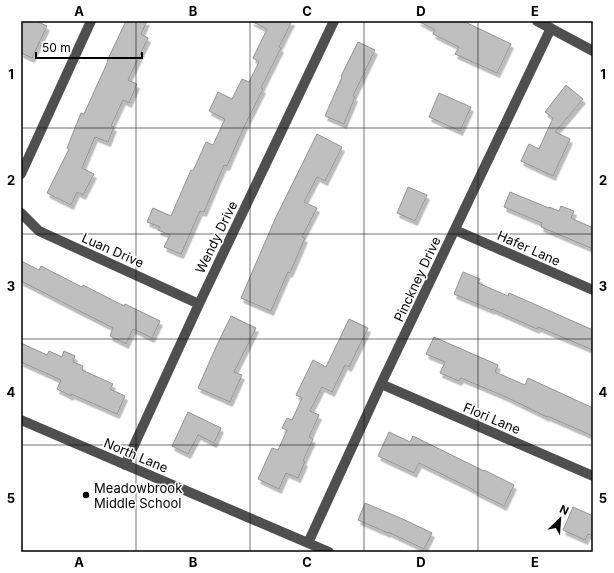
<svg xmlns="http://www.w3.org/2000/svg" width="614" height="573" viewBox="0 0 614 573" font-family="Inter,sans-serif">
	<style>
		.building { fill: #bfbfbf; stroke: #939393; filter: url(#shadow) }
		.lines { fill: none; stroke-linecap: round; stroke-linejoin: round }
		.minor { stroke: #4f4f4f; stroke-width: 10 }
		.grid { fill: none; stroke: #000; stroke-width: 1; stroke-opacity: 0.55 }
		.poi-dot { fill: #000; stroke: #fff; stroke-width: 1.5 }
		.labels { text-anchor: middle; stroke-width: 3; stroke-linejoin: round; paint-order: stroke }
		.street-label { font-size: 13px; fill: #000; stroke: #fff }
		.poi-label { font-size: 13px; fill: #000; stroke: #fff; text-anchor: start }
		.neatline { fill: none; stroke: #000; stroke-width: 1.5 }
		.grid-label { font-size: 13px; text-anchor: middle; font-weight: bold; fill: #000 }
	</style>
	<defs>
		<filter id="shadow"><feDropShadow dx="2.5" dy="4.5" stdDeviation="0" flood-color="#0004"/></filter>
	</defs>
	<rect width="100%" height="100%" fill="#fff"/>
	<!-- building -->
	<path class="building" d="M21,21H36L47,26L32,58L21,53Z
		M126,21H147L141,34L148,38L128,80L137,84L129,103L123,100L111,126L114,127L108,142L95,137L82,168L94,174L83,195L77,192L71,205L47,193L69,149L67,148L81,113L84,114L108,61H107Z
		M251,21H292L279,47L281,48L261,88L263,89L244,127L227,166L224,165L204,212L200,211L181,254L164,247L170,235L158,230L160,227L147,222L153,208L171,216L191,170L193,171L206,142L213,145L225,119L209,111L218,92L232,99L242,79L249,82L259,62L253,58L267,29Z
		M418,21H463L511,44L497,73L455,54L459,47L433,34L435,30Z
		M358,42L375,50L353,96L355,97L344,124L325,116L342,77L341,76Z
		M566,85L583,99L555,132L570,139L553,176L521,161L529,144L539,149L553,118L545,112Z
		M439,93L471,107L460,131L429,117Z
		M317,134L342,147L325,181L317,177L304,202L317,208L302,237L305,238L290,273L288,272L271,311L241,298L276,217Z
		M408,187L427,195L415,221L397,213Z
		M510,192L549,208V207L559,211L561,206L574,211L571,218L593,228V249L541,227L542,223L504,207Z
		M21,261L39,270L41,266L82,287L83,285L124,306L125,304L160,321L152,338L133,329L126,344L110,336L113,328L21,281Z
		M463,272L480,279L478,283L508,296L509,293L593,330V350L538,327L537,329L492,309V310L454,294Z
		M231,316L256,328L234,372L242,375L230,402L198,388L216,347Z
		M349,319L368,328L349,367L345,365L332,392L322,387L310,411L319,415L309,437L313,439L303,461L305,462L298,478L286,473L279,489L258,479L272,448L278,450L287,430L282,428L287,418L292,420L302,398L296,395L313,360L326,367Z
		M434,337L498,365L495,372L525,385L528,378L593,408V436L547,416V417L506,397L461,378L459,381L440,373L445,362L426,354Z
		M21,343L47,355L49,351L62,357L64,351L75,356L73,362L83,366L82,370L113,384L110,389L125,396L117,414L71,394V396L57,389L61,380L21,362Z
		M188,412L221,428L214,443L198,435L188,454L172,446Z
		M389,432L410,442L413,436L484,471V470L514,485L504,506L474,491V490L419,463L414,473L378,456Z
		M365,503L405,520L432,533L424,549L388,532V533L358,520Z
		M573,507L593,516V536L588,534L585,540L563,530Z"/>
	<g class="lines">
		<!-- minor -->
		<path class="minor" d="M537,21L593,51
			M21,174L91,21
			M21,213L39,231L199,304
			M455,230L593,290
			M381,384L593,476
			M21,420L329,552
			M125,465L199,304L334,21
			M308,543L381,384L551,28"/>
	</g>
	<!-- grid -->
	<path class="grid" d="M136,21V552M250,21V552M364,21V552M478,21V552M21,128H593M21,234H593M21,339H593M21,445H593"/>
	<!-- markers -->
	<circle class="poi-dot" cx="86" cy="495" r="4"/>
	<g class="labels">
		<!-- street labels -->
		<g class="street-label">
			<text transform="translate(216 237) rotate(-64)" y="5">Wendy Drive</text>
			<text transform="translate(529 248) rotate(24)" y="5">Hafer Lane</text>
			<text transform="translate(113 250) rotate(24)" y="5">Luan Drive</text>
			<text transform="translate(417 279) rotate(-65)" y="5">Pinckney Drive</text>
			<text transform="translate(492 418) rotate(23)" y="5">Flori Lane</text>
			<text transform="translate(136 455) rotate(23)" y="5">North Lane</text>
		</g>
		<!-- poi labels -->
		<g class="poi-label">
			<text x="94" y="493">Meadowbrook<tspan x="94" dy="15">Middle School</tspan></text>
		</g>
	</g>
	<!-- border -->
	<rect width="614" height="573" fill="none" stroke="#ffffff" stroke-width="44"/>
	<!-- north arrow -->
	<g transform="translate(560 519) rotate(25)" stroke="#ffffff" stroke-width="3" paint-order="stroke">
	<path d="M0-3L7 15L0 10L-7 15Z" fill="#000000"/>
	<text y="-6" font-size="11" font-weight="bold" text-anchor="middle" fill="#000000">N</text>
	</g>
	<!-- scale -->
	<path d="M36 52v6h106v-6" fill="none" stroke="#000000" stroke-width="2"/>
	<text x="42" y="52" font-size="12" fill="#000000" stroke="#ffffff" stroke-width="3" paint-order="stroke">50 m</text>
	<rect x="22" y="22" width="570" height="529" class="neatline"/>
	<g class="grid-label">
		<text x="79" y="16">A</text>
		<text x="193" y="16">B</text>
		<text x="307" y="16">C</text>
		<text x="421" y="16">D</text>
		<text x="535" y="16">E</text>
		<text x="11" y="79">1</text>
		<text x="603" y="79">1</text>
		<text x="11" y="185">2</text>
		<text x="603" y="185">2</text>
		<text x="11" y="291">3</text>
		<text x="603" y="291">3</text>
		<text x="11" y="397">4</text>
		<text x="603" y="397">4</text>
		<text x="11" y="503">5</text>
		<text x="603" y="503">5</text>
		<text x="79" y="567">A</text>
		<text x="193" y="567">B</text>
		<text x="307" y="567">C</text>
		<text x="421" y="567">D</text>
		<text x="535" y="567">E</text>
	</g>
</svg>
